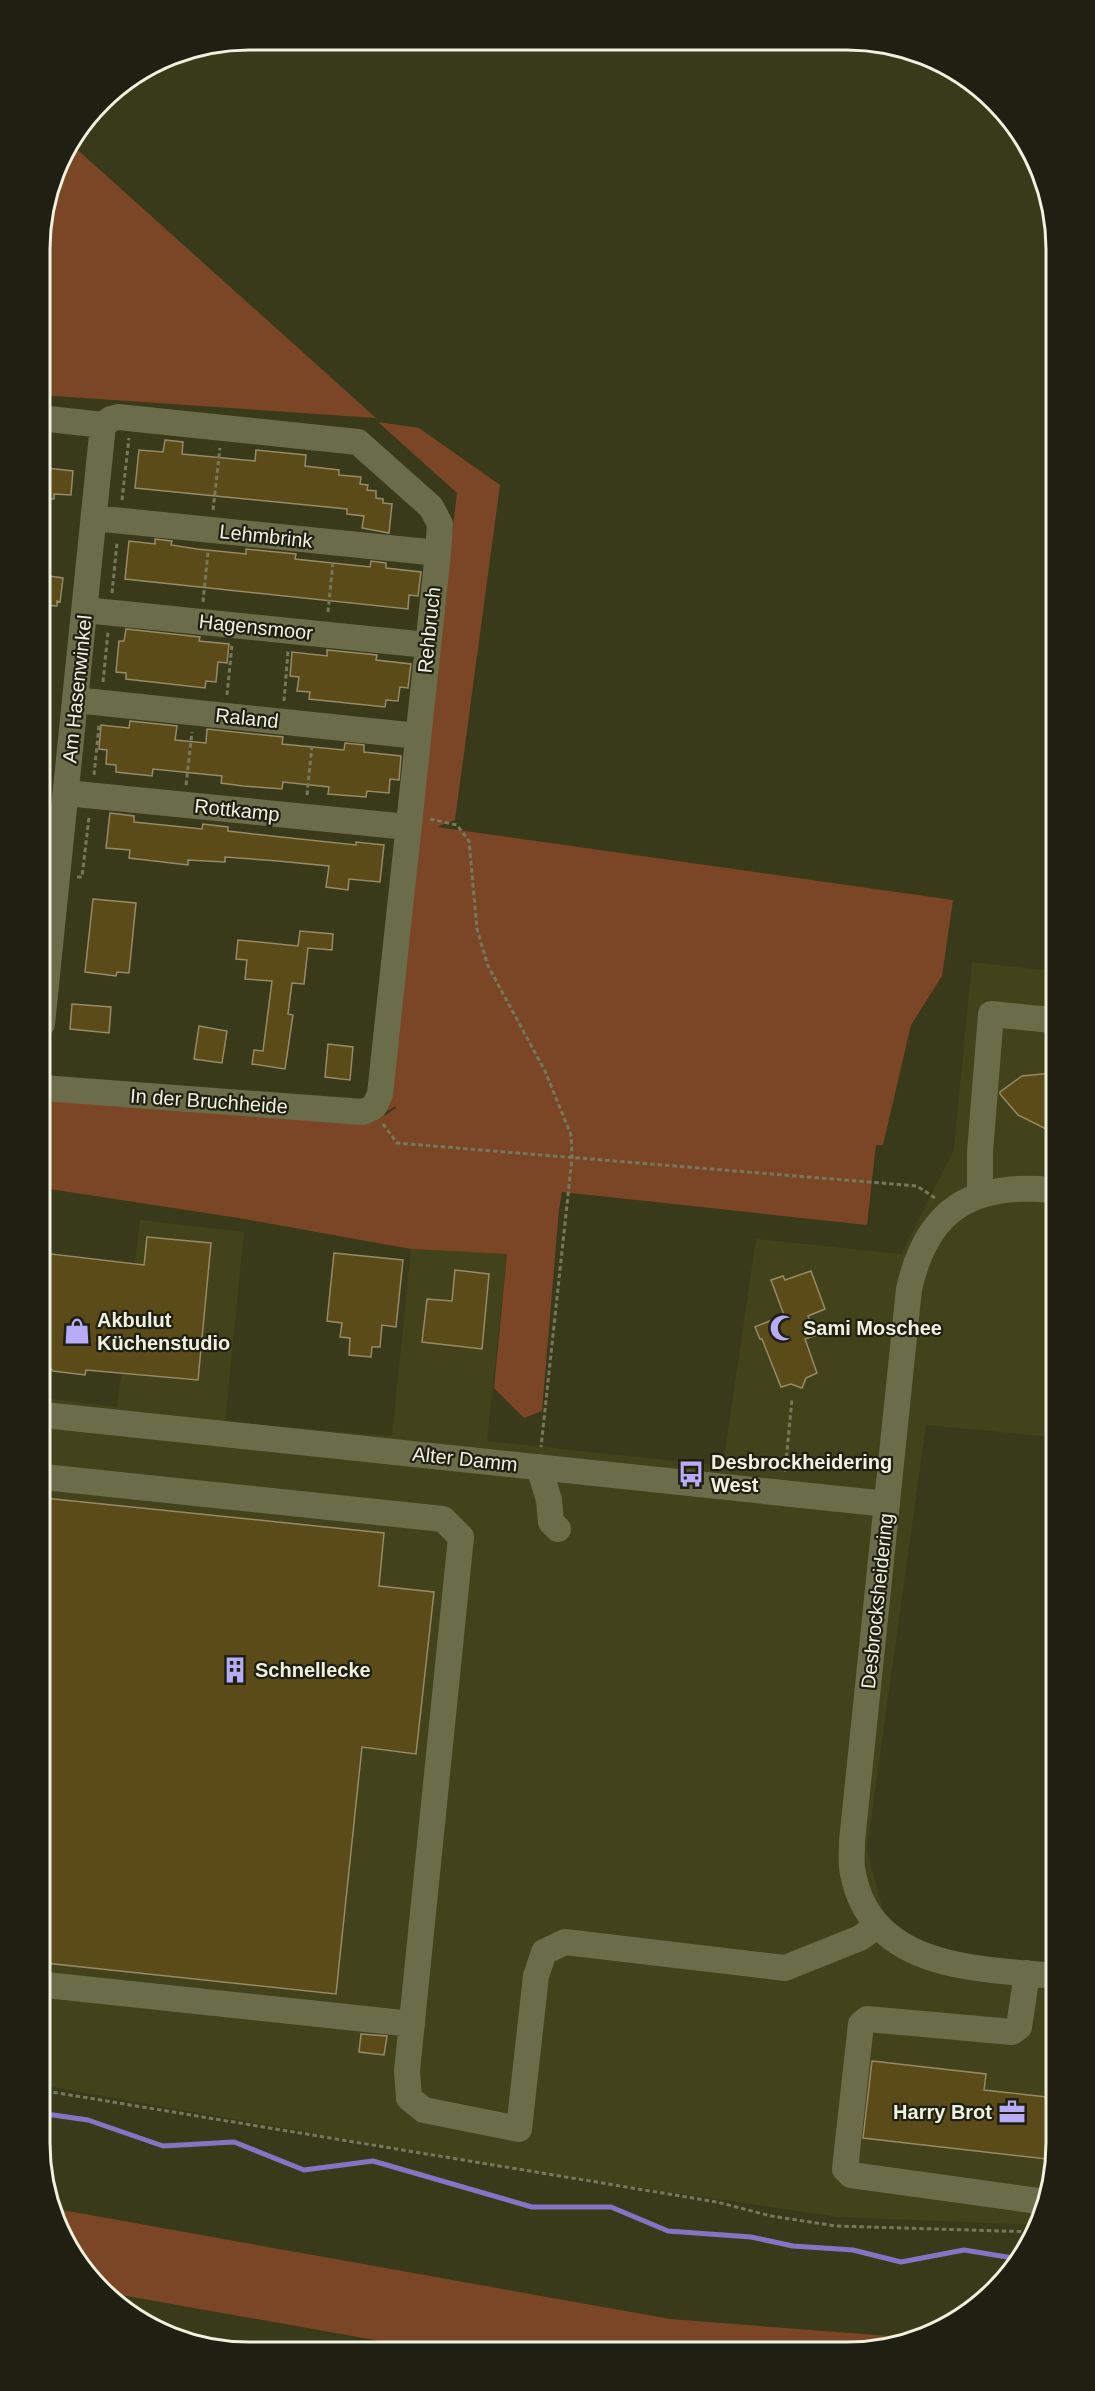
<svg xmlns="http://www.w3.org/2000/svg" width="1095" height="2391" viewBox="0 0 1095 2391" font-family="Helvetica,sans-serif">
	<style>
		.built { fill: #42431b }
		.green { fill: #7b4625 }
		.lines { fill: none; stroke-linecap: round; stroke-linejoin: round }
		.stream { stroke: #8475c4; stroke-width: 5 }
		.building { fill: #5b4b18; stroke: #968a68; stroke-width: 1.5 }
		.path { stroke: #76785b; stroke-width: 3; stroke-dasharray: 4.5 3; stroke-linecap: butt }
		.minor { stroke: #6a6c4a; stroke-width: 26 }
		.labels { text-anchor: middle; stroke-width: 4.5; stroke-linejoin: round; paint-order: stroke }
		.street-label { font-size: 20px; fill: #f0f2df; stroke: #1f2012 }
		.poi-label { font-size: 20px; font-weight: bold; fill: #f0f2df; stroke: #1f2012; text-anchor: start }
		.rim { fill: none; stroke: #f0f2df; stroke-width: 3 }
	</style>
	<rect width="100%" height="100%" fill="#383a19"/>
	<!-- built -->
	<path class="built" d="M972,962L1051,971L1053,1437L926,1425L867,1849L884,1915L929,1949L1055,1964L1056,2156L1039,2225L838,2217L522,2170L46,2086L43,1398L117,1407L140,1220L244,1232L225,1422L392,1436L411,1249L507,1254L487,1441L723,1466L756,1239L901,1254L954,1149Z"/>
	<!-- green -->
	<path class="green" d="M70,143L376,418L40,395L39,235L61,156Z
		M378,422L419,428L500,485L455,820L437,827L953,900L942,976L911,1025L883,1145H876L867,1225L562,1192L559,1209L542,1411L524,1418L494,1388L507,1254L411,1249L245,1219L43,1188L42,1096L381,1118L396,1108V1106L382,1114L457,493Z
		M51,2208L670,2319L915,2338L901,2345L414,2347L104,2292L67,2247Z"/>
	<g class="lines">
		<!-- stream -->
		<path class="stream" d="M46,2114L88,2120L163,2146L234,2142L304,2170L373,2161L532,2207H611L668,2231L751,2237L793,2246L853,2250L901,2262L964,2250L1019,2259"/>
	</g>
	<!-- building -->
	<path class="building" d="M165,440L183,442L182,454L255,461L256,450L306,455L305,466L339,470V475L361,477L360,484L368,485L367,490L376,491V498L383,499V503L392,504L389,533L362,528L364,516L347,514V509L135,488L139,450L163,452Z
		M47,468L73,471L71,495L54,494V499L40,498V470L47,471Z
		M155,539L172,541L171,545L197,549L246,554V549L296,554L295,559L370,567L371,561L386,563V568L421,572L418,596L409,595L408,609L125,579L129,541L155,544Z
		M41,575L63,578L60,602L57,601V606L41,605Z
		M126,629L200,637L199,641L229,644L227,663L218,662L216,682L206,681L205,688L126,679V673L116,672L119,641H124Z
		M327,650L377,655L376,660L411,664L408,688L400,687L398,701L386,700L385,707L309,699L310,692L297,691L299,677L290,676L292,652L327,656Z
		M130,721L177,726L175,740L206,743L207,729L283,737L282,744L344,750L345,743L364,745V752L401,756L399,780L390,779L389,793L367,791L366,797L328,794L329,787L283,782L282,789L243,786L221,783L222,776L153,769L152,776L116,772V765L106,764L107,750L99,749L101,725L129,728Z
		M110,813L134,816V822L202,829L203,824L228,827V831L281,837L356,845V842L384,845L380,882L349,879L348,890L326,887L329,866L278,861L225,857V862L188,860V865L129,858L130,850L106,848Z
		M93,899L136,903L129,973L117,972L116,976L85,972Z
		M300,931L333,934L332,950L308,948L304,984L292,983L288,1014L293,1015L285,1069L252,1064L254,1050L263,1051L272,981L245,979L247,960L236,959L238,940L298,946Z
		M72,1004L111,1007L109,1033L70,1029Z
		M199,1026L227,1031L222,1063L194,1059Z
		M328,1044L353,1047L350,1080L325,1077Z
		M1052,1073V1132L1018,1115L1000,1094V1092L1022,1076Z
		M147,1237L211,1243L198,1380L86,1370L85,1375L53,1371L43,1359V1253L144,1265Z
		M334,1253L403,1260L396,1327L382,1325L380,1347H372L371,1357L349,1355L350,1338L340,1337L342,1323L327,1321Z
		M455,1270L489,1274L482,1349L422,1342L427,1299L452,1301Z
		M811,1271L825,1309L808,1316L817,1335L805,1339L817,1373L806,1378L802,1388L791,1384L781,1387L762,1339H760L755,1327L784,1315L771,1280L783,1276L785,1280Z
		M44,1498L384,1533L379,1586L434,1592L416,1754L362,1747L336,1994L45,1963Z
		M361,2034L387,2036L384,2055L359,2052Z
		M872,2061L986,2074L984,2090L1055,2098V2160L863,2138Z"/>
	<g class="lines">
		<!-- path -->
		<path class="path" d="M122,500L129,438
			M213,510L220,448
			M112,593L117,543
			M203,602L208,552
			M328,612L333,562
			M103,682L108,632
			M227,695L232,645
			M284,701L288,651
			M94,775L99,725
			M186,785L192,732
			M307,795L312,745
			M430,819L457,825L469,841L477,929L488,966L545,1071L571,1135L572,1158L541,1447
			M77,877H82L89,817
			M383,1124L397,1143L917,1186L935,1198
			M785,1472L792,1399
			M46,2091L717,2202L771,2216L836,2226L1035,2232"/>
		<!-- minor -->
		<path class="minor" d="M40,418L103,425
			M94,518L438,553
			M85,610L427,645
			M75,700L418,736
			M66,793L408,827
			M42,1024L103,425
			M42,1088L363,1112L374,1107L380,1094L438,553L440,524L431,507L358,442L118,417L111,419L103,425
			M1052,1190C972,1182 927,1209 909,1289L852,1841C852,1850 851,1860 852,1868C868,1970 975,1968 1055,1976
			M980,1195V1152L991,1014L1052,1020
			M44,1415L887,1504
			M539,1467L549,1500L551,1522L558,1529
			M44,1477L443,1519L461,1537L407,2071L409,2098L424,2110L519,2129L536,1976L544,1952L565,1942L785,1968L860,1938L878,1925
			M1027,1973L1019,2027L1012,2032L867,2019L861,2024L845,2169L851,2175L1045,2202
			M46,1985L412,2024"/>
	</g>
	<!-- icons -->
	<defs>
		<g id="mosque-bare" transform="scale(2.07)"><path d="M3.5-4.9A6 6 0 1 0 3.5 4.9A5 5 0 1 1 3.5-4.9Z" fill="#b8abf7" stroke="#1f2012" stroke-width="2.5" paint-order="stroke"/></g>
		<g id="shop-bare" transform="scale(2.07)"><path d="M-5-2.5h2.3a2.7 3.5 0 0 1 5.4 0H5L5.5 6h-11ZM-1.5-2.5h3a1.5 2.3 0 0 0-3 0Z" fill="#b8abf7" stroke="#1f2012" stroke-width="2.5" paint-order="stroke"/></g>
		<g id="bus-bare" transform="scale(2.07)"><path d="M-5-6H5V4H4V6H2V4H-2V6H-4V4H-5ZM-3.5-4V0h7V-4ZM-3.5 1.2v1.5H-2V1.2ZM2 1.2v1.5H3.5V1.2Z" fill="#b8abf7" stroke="#1f2012" stroke-width="2.5" paint-order="stroke"/></g>
		<g id="building-bare" transform="scale(2.07)"><path d="M-4-6H4V6H1V3H-1V6H-4ZM-2.5-4.3h1.7v1.8h-1.7ZM.8-4.3h1.7v1.8H.8ZM-2.5-1h1.7V.8h-1.7ZM.8-1h1.7V.8H.8Z" fill="#b8abf7" stroke="#1f2012" stroke-width="2.5" paint-order="stroke"/></g>
		<g id="office-bare" transform="scale(2.07)"><path d="M-6-3h4V-5.5h4V-3h4V5H-6ZM-1-4.5V-3h2v-1.5ZM-6 0V1H6V0Z" fill="#b8abf7" stroke="#1f2012" stroke-width="2.5" paint-order="stroke"/></g>
	</defs>
	<g fill-rule="evenodd">
		<use href="#mosque-bare" x="783" y="1328"/>
		<use href="#shop-bare" x="77" y="1331"/>
		<use href="#bus-bare" x="691" y="1474"/>
		<use href="#building-bare" x="235" y="1670"/>
		<use href="#office-bare" x="1012" y="2112"/>
	</g>
	<g class="labels">
		<!-- street labels -->
		<g class="street-label">
			<text transform="translate(266 536) rotate(6)" y="7">Lehmbrink</text>
			<text transform="translate(256 627) rotate(6)" y="7">Hagensmoor</text>
			<text transform="translate(429 630) rotate(-84)" y="7">Rehbruch</text>
			<text transform="translate(77 689) rotate(-84)" y="7">Am Hasenwinkel</text>
			<text transform="translate(247 718) rotate(6)" y="7">Raland</text>
			<text transform="translate(237 810) rotate(6)" y="7">Rottkamp</text>
			<text transform="translate(209 1101) rotate(4)" y="7">In der Bruchheide</text>
			<text transform="translate(465 1459) rotate(6)" y="7">Alter Damm</text>
			<text transform="translate(877 1601) rotate(-84)" y="7">Desbrocksheidering</text>
		</g>
		<!-- poi labels -->
		<g class="poi-label">
			<text x="97" y="1327">Akbulut<tspan x="97" dy="23">Küchenstudio</tspan></text>
			<text x="803" y="1335">Sami Moschee</text>
			<text x="711" y="1469">Desbrockheidering<tspan x="711" dy="23">West</tspan></text>
			<text x="255" y="1677">Schnellecke</text>
			<text x="992" y="2119" text-anchor="end">Harry Brot</text>
		</g>
	</g>
	<!-- crop -->
	<path d="M0 0H1095V2391H0ZM249 50H847A199 199 0 0 1 1046 249V2143A199 199 0 0 1 847 2342H249A199 199 0 0 1 50 2143V249A199 199 0 0 1 249 50Z" fill="#1f2012" fill-rule="evenodd"/>
	<path class="rim" d="M249 50H847A199 199 0 0 1 1046 249V2143A199 199 0 0 1 847 2342H249A199 199 0 0 1 50 2143V249A199 199 0 0 1 249 50Z"/>
</svg>
